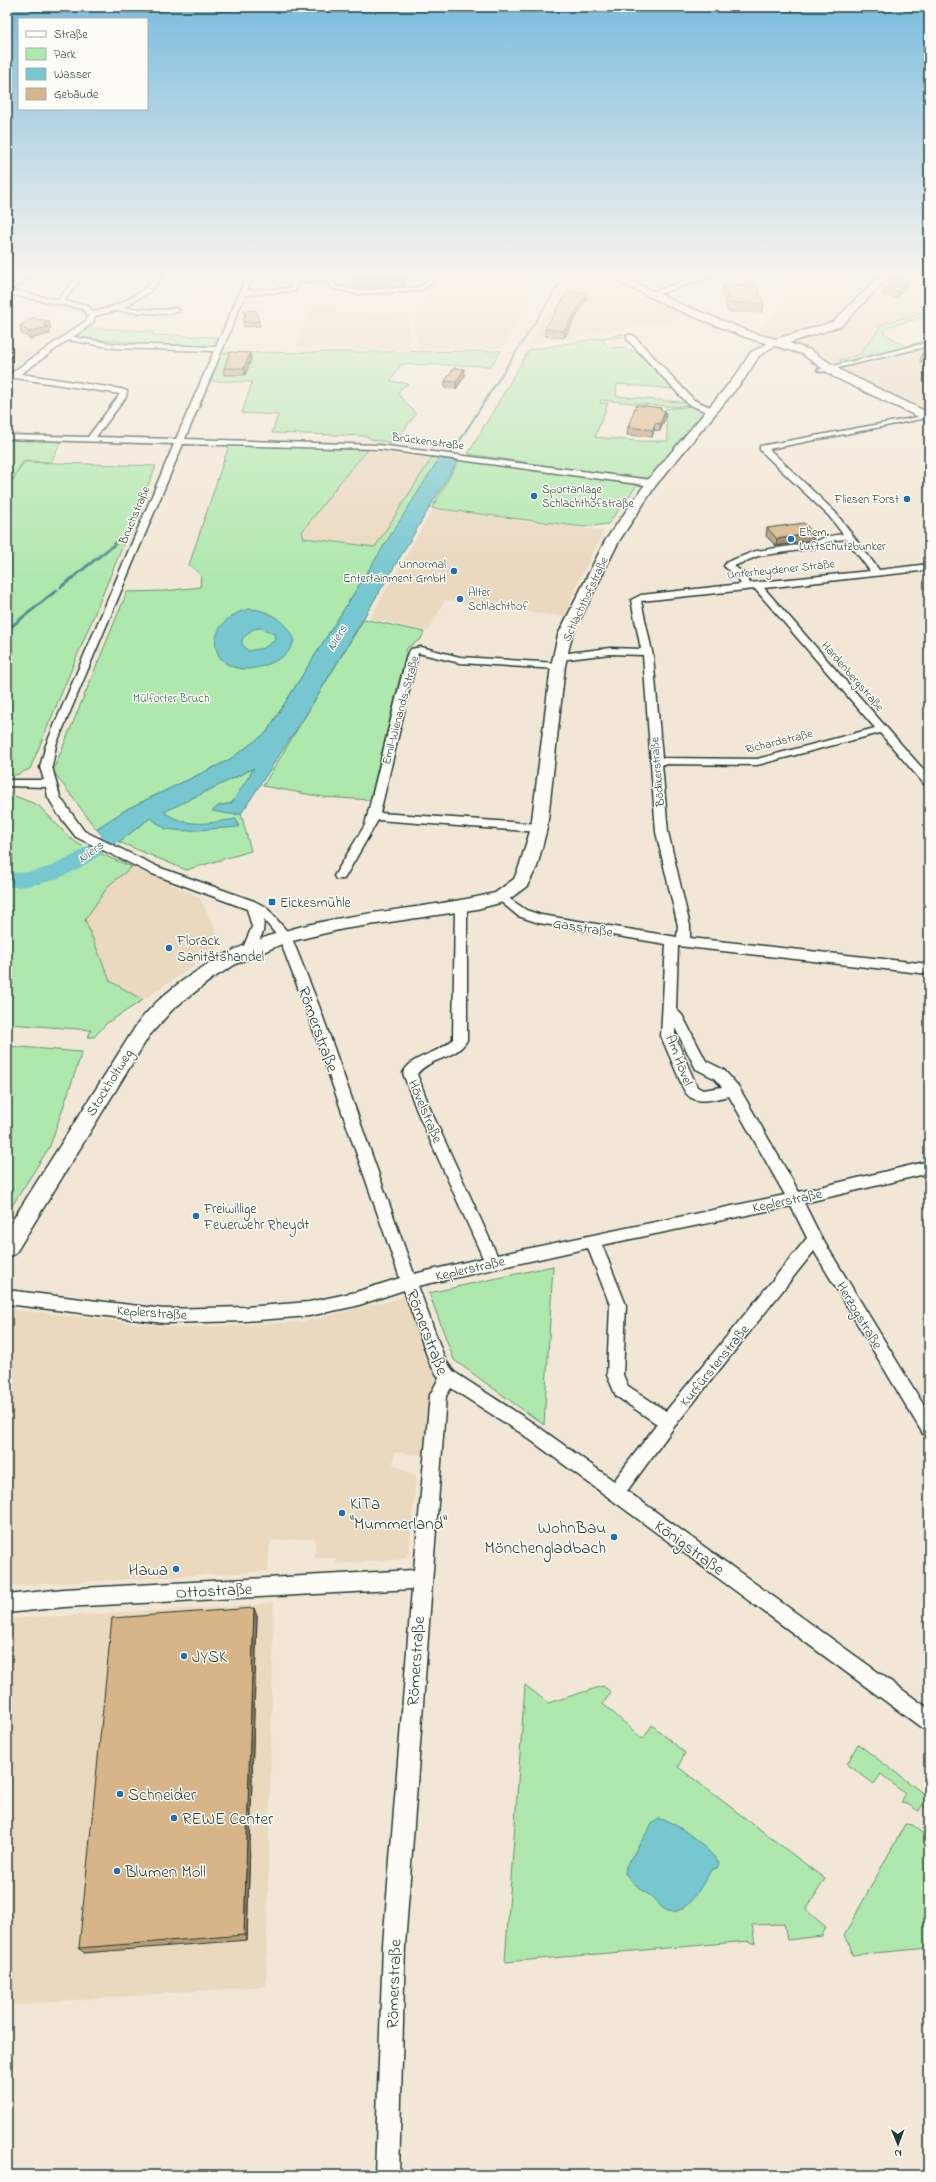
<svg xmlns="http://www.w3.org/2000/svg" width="936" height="2182" viewBox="0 0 936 2182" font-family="'Indie Flower',sans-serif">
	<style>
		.built { fill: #ead8bf }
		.green { fill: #aee8ad; stroke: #669270 }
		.water { fill: #77c7d0; stroke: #549092; fill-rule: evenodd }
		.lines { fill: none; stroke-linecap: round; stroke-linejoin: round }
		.stream-far1 { stroke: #549092; stroke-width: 2 }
		.stream { stroke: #549092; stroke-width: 3 }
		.river { fill: #77c7d0; fill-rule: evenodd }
		.minor-casing { stroke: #1f3d34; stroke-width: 3 }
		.tertiary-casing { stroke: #1f3d34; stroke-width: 3 }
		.secondary-casing { stroke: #1f3d34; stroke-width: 3 }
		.primary-casing { stroke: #1f3d34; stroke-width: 3 }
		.minor { fill: #fdfcf7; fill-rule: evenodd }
		.tertiary { fill: #fdfcf7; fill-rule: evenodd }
		.secondary { fill: #fdfcf7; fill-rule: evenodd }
		.primary { fill: #fdfcf7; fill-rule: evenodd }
		.wall { fill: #b99c76; stroke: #1f3d34 }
		.shaded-wall { fill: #967f60; stroke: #1f3d34 }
		.building { fill: #d7b589; stroke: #1f3d34 }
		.poi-dot { fill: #1f6fb2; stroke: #fdfcf7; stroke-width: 1.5 }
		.labels { text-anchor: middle; stroke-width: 3; stroke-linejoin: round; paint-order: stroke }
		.far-street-label { font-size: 12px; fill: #1f3d34; stroke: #fdfcf7 }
		.far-poi-label { font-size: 12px; fill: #1f3d34; stroke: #fdfcf7; text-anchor: start }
		.far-park-label { font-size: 12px; fill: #3c5f4c; stroke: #fdfcf7 }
		.far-water-label { font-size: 13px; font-style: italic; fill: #35605b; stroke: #fdfcf7 }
		.poi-label { font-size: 14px; fill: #1f3d34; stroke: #fdfcf7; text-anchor: start }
		.street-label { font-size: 14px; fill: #1f3d34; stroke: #fdfcf7 }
		.near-street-label { font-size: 17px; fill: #1f3d34; stroke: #fdfcf7 }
		.near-poi-label { font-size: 17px; fill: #1f3d34; stroke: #fdfcf7; text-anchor: start }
	</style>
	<rect width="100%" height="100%" fill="#f2e7d6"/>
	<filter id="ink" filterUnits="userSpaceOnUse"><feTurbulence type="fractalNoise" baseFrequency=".025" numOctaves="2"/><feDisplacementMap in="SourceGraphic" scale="8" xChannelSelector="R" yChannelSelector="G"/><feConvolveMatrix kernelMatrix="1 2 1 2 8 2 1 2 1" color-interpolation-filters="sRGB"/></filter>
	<g filter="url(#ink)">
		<!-- built -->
		<path class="built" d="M440,275H542L530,300L519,302L526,307L502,348L417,349L415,327L419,297L428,294L422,290L430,286Z
			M573,275H601L694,317L528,345L566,282Z
			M730,275H925L929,279V310L883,324L859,355L840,360L845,363L834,366L823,353H812L756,334L788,296Z
			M310,306H331L339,312L403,314L408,316L410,350L295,347L307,321Z
			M929,346V413L845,373L844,371L845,367Z
			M7,348L39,354L18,368L7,366Z
			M368,450L390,451L433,456L375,547L304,538L302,532L344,477Z
			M433,509L604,531L574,590L565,617L445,600L428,631L370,618Z
			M132,867L199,897L223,945L143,1000L110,981L85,920L109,885Z
			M405,1297L436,1375L424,1455L395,1452L393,1464L416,1476L409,1552L404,1559L336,1564V1558H315V1538L270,1541L268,1571L7,1586V1309L180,1328L303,1322Z
			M274,1602L266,1986L7,2005V1619L256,1605Z"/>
		<!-- green -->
		<path class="green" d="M929,310V316L890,326L883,333L906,346L929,340V346L850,366L839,360L859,355L883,324Z
			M89,328L153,331L152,335L218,337L214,345L211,346L145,344L77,337Z
			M623,334V337L600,339L610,348C639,342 654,369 673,389L617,384L616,396L689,403L690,405L674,407L601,400L600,403H608L595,437L637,441H668L665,409L694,406L704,411L653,481L468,454L529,350Z
			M501,351L491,366L401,364L391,381L408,384L400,389L398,394L416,414L394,443L373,440L366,436L272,433L278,415L242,413L252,382L210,381L221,353Z
			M7,440L62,441L51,462L23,461L7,488Z
			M229,445L368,450L344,477L302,532L304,538L375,547L433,456L440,457L266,733L229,760L127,809L96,829L53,771L127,592L165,591L200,587L201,575L189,565Z
			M459,460L636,481L638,484L608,524L584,527L432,508Z
			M24,462L156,466L30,769L16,775H7V490Z
			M364,619L424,632L421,639L407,648L370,800L323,797L263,786Z
			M255,768L232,803L218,806L230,814H241L251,851L186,870L119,842L150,818Z
			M7,793L38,805L70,838L80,845L132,867L109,885L85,920L110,981L143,1000L107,1023L94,1037H88L91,1030L9,1024L7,1028Z
			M7,1046L82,1052L50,1146L7,1214Z
			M553,1266L544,1425L454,1360L429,1293Z
			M525,1685L548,1703L603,1686L611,1692L603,1704L643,1739L652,1725L685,1753L678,1767L825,1879L806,1910L826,1927L822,1936L787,1940L784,1924L752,1925L755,1944L749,1941L505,1962Z
			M858,1744L929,1798V1811L922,1805L919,1811L907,1804L901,1803L905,1794L881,1774L874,1784L847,1764Z
			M905,1824L913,1825L929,1838V1948L852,1955L849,1942L844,1936Z"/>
		<!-- water -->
		<path class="water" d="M440,457L458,460L307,713L241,814H230L212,811L218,806L232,803L254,768L164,812C188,829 209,823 236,819L239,827L183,831L166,829L150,818L119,842L101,834L96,829L127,809L229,760L266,733Z
			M249,609C269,609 287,622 294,641C290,653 282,658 271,663C212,689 193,623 249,609ZM261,628L274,634L275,640L264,648L248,651L242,644V639L253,629Z
			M658,1819C675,1819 709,1849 719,1863L717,1868L712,1869C703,1882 686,1920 666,1910C660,1907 656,1901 652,1897C642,1890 632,1883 625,1873L626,1866L652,1824Z"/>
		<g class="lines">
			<!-- stream-far1 -->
			<path class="stream-far1" d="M448,459L565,275"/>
			<!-- stream -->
			<path class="stream" d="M61,587L126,535
				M7,630L57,590"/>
			<!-- river -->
			<path class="river" d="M134,814L141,816L144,820L141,824C98,857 64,888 7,887V873C59,875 88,845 127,816Z"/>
			<!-- minor casing -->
			<g class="minor-casing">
				<path id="minor" d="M27,275H35L10,290L58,300L78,275H84L64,301L87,305L94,312C119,306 140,296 157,275H164L149,292L123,308L165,310L175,308L179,310L178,312L165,314L115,311L95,316L93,323L73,337L115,344L216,347L247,275H253L247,291L290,288L293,278L327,277V275H333L336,286L357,290L418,287L426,283L431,275H437L430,285L419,291L357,294L331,288L328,281H298L295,291L245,295L185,439L379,445L652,480L656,483L652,486L379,449L183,444L56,745L52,767L60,797L84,831L158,867L254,901L266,907L291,936L319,1006L414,1274L483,1258L417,1111L403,1073C414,1053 439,1055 453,1039L455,907L461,903L467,907V1040C456,1060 430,1057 417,1074L431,1111L497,1255L785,1195L729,1096C714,1099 693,1107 684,1090L661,1036L666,944L539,923L518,916L495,897L501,893L526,910L541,915L677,937L678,926L656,832L643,655L610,654L560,660L555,657L560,654L610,648L641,649L631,600L641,595L741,584L736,576L724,566L727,562L756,551L813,543L825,537L843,534L829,516L760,450V446L929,415V418H926L769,449L835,512L879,570L929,564V570L764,588L929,776V786L925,785L880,733L757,765L662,764L668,832L690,926V938L929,964V974L678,946L676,1009L682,1015L706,1061L724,1070L738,1086L799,1192L929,1161V1173L804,1203L820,1235L929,1414V1437L923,1434L814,1251L674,1427L627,1491L929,1709V1731L922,1728L521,1433L451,1388L446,1396L405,1945L399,2175H375L383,1945L412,1589L64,1607L7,1613V1595L64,1589L414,1570L430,1395L439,1378L430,1364L404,1290L356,1306L309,1316L245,1321L164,1323L7,1304V1290L164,1309L245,1307L309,1302L356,1292L400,1278L305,1006L279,938L264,920L263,932L253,953H243L242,950L252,927L247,909L150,873L76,837L58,814L48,797L46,787L7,786V780H44L40,767L46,745L174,444L7,439V435L88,437L120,394L15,378L7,382V376L87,320L88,315L82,309L7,294V286ZM68,340L115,348L214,351L176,439L96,437L126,397L127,391L121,389L21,374ZM846,539L870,571L750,583L742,572L734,566L758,556L815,548L830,541ZM755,589L875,728L757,759L662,758L653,656L641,601ZM675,1028L696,1069L714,1078L722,1087L703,1090L697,1087L675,1036ZM791,1206L807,1238L666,1411L628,1386L623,1375L626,1305L602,1245ZM588,1248L610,1305L607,1375L616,1396L657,1424L614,1481L533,1423L454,1372L445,1360L418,1286Z
					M627,335H633L694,400L715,409V413H709L688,404L627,339Z
					M929,342V346L821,372L817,370Z
					M421,647L460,657L558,663L563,666L558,669L460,663L418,653L380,813L539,824L545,828L539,832L378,820L344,879H336L334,876L365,825L407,655L411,649Z"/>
			</g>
			<!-- tertiary casing -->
			<g class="tertiary-casing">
				<path id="tertiary" d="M703,275H716L650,297L646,294Z"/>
			</g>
			<!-- secondary casing -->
			<g class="secondary-casing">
				<path id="secondary" d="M769,343L773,344L774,346L759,356L745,378L656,485L619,541L572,635L565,666L547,828L537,867L527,886L507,901L477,909L343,929L284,943L236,964L213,978L173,1009L149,1036L15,1254L7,1257V1229L136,1026C151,1005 170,989 191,975C281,913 375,917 477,897L495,893L514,879L519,867L531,828L551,666L558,635L605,541L648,480L737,374L751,352Z"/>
			</g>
			<!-- primary casing -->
			<g class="primary-casing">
				<path id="primary" d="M605,275H619L683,305L753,333L776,339L833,322L880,275H891L841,326L789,343L810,350L842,371L929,413V422L834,377L802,354L745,337L675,309Z"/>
			</g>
			<!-- minor -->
			<use href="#minor" class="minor"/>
			<!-- tertiary -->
			<use href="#tertiary" class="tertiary"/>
			<!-- secondary -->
			<use href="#secondary" class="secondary"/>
			<!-- primary -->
			<use href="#primary" class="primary"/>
		</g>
		<!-- wall -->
		<path class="wall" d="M352,275H405V286H353Z
			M723,285L764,303L763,312H728L722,293Z
			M907,286L897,298L883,295L885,289Z
			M586,300L564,338L545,336V329Z
			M244,311L259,321L260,326L244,327L243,322L245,317Z
			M20,326L51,328L49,329L50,334L30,339L21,333Z
			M929,351V367L920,362L922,353Z
			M251,360L245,375H224V368Z
			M464,369L465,376L456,389L445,388V381Z
			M661,408L660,410L665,411V418L660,431L654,430L652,437L627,435L628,427Z
			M767,528L814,533L813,540L776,546L766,536Z
			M257,1616L247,1940L84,1953L79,1948Z"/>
		<!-- shaded-wall -->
		<path class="shaded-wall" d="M909,280L907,286L897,298L898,291Z
			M587,293L586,300L564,338V331Z
			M49,321L51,328L49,329L50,334L30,339L29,332Z
			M250,353L251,360L245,375L244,368Z
			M464,369L465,376L456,389V382Z
			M665,411V418L660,431V424Z
			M655,423L654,430L652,437L653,430Z
			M814,533L813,540L776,546L777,539Z
			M254,1608L257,1616L247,1940L244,1935Z"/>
		<!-- building -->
		<path class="building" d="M352,275H404V277L352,278Z
			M896,277L909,280L898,291L885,289Z
			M756,284L764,303H730L723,285Z
			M568,291L587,293L564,331L545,329Z
			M256,310L259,321L243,322L246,316L244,311Z
			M32,318L49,321L44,325L48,327L29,332L20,326Z
			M929,351V357L922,353Z
			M230,352L250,353L244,368H224Z
			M454,368L464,369L456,382L445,381Z
			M636,405L661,408L660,410L665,411L660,424L655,423L653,430L628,427Z
			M804,523L814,533L777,539L767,528Z
			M254,1608L244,1935L79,1948L112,1618Z"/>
	</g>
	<!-- sky -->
	<linearGradient id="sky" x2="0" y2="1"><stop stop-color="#7bbcde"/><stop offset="0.47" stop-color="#f9f4ed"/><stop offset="1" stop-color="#f9f4ed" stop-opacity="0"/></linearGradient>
	<rect width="936" height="580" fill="url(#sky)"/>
	<!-- markers -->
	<g class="poi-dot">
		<circle cx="534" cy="496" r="4"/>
		<circle cx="907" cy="499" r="4"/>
		<circle cx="791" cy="539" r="4"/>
		<circle cx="454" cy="571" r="4"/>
		<circle cx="460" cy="599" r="4"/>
		<rect x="268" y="898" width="8" height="8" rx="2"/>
		<circle cx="169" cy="948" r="4"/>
		<circle cx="196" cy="1216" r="4"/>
		<circle cx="342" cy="1513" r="4"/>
		<circle cx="614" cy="1537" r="4"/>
		<circle cx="176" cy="1569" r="4"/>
		<circle cx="184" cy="1656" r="4"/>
		<circle cx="120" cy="1794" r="4"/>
		<circle cx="174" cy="1818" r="4"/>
		<circle cx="117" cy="1871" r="4"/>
	</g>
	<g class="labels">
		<!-- far-street labels -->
		<g class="far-street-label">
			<text transform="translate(428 441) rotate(7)" y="4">Brückenstraße</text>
			<text transform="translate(134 515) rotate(-67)" y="4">Bruchstraße</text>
			<text transform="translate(781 569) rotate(-6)" y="4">Unterheydener Straße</text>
			<text transform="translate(585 599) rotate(-65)" y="4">Schlachthofstraße</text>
			<text transform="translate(853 676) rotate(49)" y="4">Hardenbergstraße</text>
			<text transform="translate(400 710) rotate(-75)" y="4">Emil-Wienands-Straße</text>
			<text transform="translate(779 741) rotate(-14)" y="4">Richardstraße</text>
			<text transform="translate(657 772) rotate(-95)" y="4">Bödikerstraße</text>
		</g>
		<!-- far-poi labels -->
		<g class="far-poi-label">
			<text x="542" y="493">Sportanlage<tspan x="542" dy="14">Schlachthofstraße</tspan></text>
			<text x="899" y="503" text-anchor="end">Fliesen Forst</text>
			<text x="799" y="536">Ehem.<tspan x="799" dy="14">Luftschutzbunker</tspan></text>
			<text x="446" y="568" text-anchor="end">Unnormal<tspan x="446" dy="14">Entertainment GmbH</tspan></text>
			<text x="468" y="596">Alter<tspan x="468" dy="14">Schlachthof</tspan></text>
		</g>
		<!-- far-park labels -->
		<g class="far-park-label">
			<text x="171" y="702">Mülforter Bruch</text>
		</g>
		<!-- far-water labels -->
		<g class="far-water-label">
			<text transform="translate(336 637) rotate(-58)" y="5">Niers</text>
			<text transform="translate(90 851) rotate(-36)" y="5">Niers</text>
		</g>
		<!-- poi labels -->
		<g class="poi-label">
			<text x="280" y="907">Eickesmühle</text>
			<text x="177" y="945">Florack<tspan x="177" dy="16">Sanitätshandel</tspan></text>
			<text x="204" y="1213">Freiwillige<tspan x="204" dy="16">Feuerwehr Rheydt</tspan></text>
		</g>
		<!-- street labels -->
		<g class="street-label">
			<text transform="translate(583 927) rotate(9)" y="5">Gasstraße</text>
			<text transform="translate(680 1060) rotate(69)" y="5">Am Hövel</text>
			<text transform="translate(109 1082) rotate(-58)" y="5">Stockholtweg</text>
			<text transform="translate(426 1111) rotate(67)" y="5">Hövelstraße</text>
			<text transform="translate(787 1200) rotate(-12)" y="5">Keplerstraße</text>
			<text transform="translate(470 1268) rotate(-13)" y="5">Keplerstraße</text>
			<text transform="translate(152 1312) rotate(4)" y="5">Keplerstraße</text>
			<text transform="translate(860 1315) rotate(59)" y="5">Herzogstraße</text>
			<text transform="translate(714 1365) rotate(-51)" y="5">Kurfürstenstraße</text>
		</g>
		<!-- near-street labels -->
		<g class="near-street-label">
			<text transform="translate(319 1029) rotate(70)" y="6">Römerstraße</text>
			<text transform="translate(428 1332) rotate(69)" y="6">Römerstraße</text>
			<text transform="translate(690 1547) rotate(36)" y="6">Königstraße</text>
			<text transform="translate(214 1590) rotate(-3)" y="6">Ottostraße</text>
			<text transform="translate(415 1661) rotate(-86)" y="6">Römerstraße</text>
			<text transform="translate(393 1984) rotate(-88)" y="6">Römerstraße</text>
		</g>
		<!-- near-poi labels -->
		<g class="near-poi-label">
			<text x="350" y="1509">KiTa<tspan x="350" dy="20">"Mummerland"</tspan></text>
			<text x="606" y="1533" text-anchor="end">WohnBau<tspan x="606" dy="20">Mönchengladbach</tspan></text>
			<text x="168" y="1575" text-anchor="end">Hawa</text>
			<text x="192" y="1662">JYSK</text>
			<text x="128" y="1800">Schneider</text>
			<text x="182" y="1824">REWE Center</text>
			<text x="125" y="1877">Blumen Moll</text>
		</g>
	</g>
	<!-- margin -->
	<rect width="936" height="2182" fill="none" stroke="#fdfcf7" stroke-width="24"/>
	<rect x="12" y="12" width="912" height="2158" fill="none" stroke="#1f3d34" stroke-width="1.5" filter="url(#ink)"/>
	<!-- legend -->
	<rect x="18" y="18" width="130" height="92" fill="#fdfcf7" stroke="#a4b0a9"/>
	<rect x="26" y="31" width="20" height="6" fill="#fdfcf7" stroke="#a4b0a9"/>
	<text x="54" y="38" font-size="12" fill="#1f3d34">Straße</text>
	<rect x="26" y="48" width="20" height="12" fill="#aee8ad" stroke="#a4b0a9"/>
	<text x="54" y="58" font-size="12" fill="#1f3d34">Park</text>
	<rect x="26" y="68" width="20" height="12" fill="#77c7d0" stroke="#a4b0a9"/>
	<text x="54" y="78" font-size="12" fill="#1f3d34">Wasser</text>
	<rect x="26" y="88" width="20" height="12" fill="#d7b589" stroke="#a4b0a9"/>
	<text x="54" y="98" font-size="12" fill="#1f3d34">Gebäude</text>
	<!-- north arrow -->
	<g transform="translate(898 2144) rotate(179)" stroke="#fdfcf7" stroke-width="3" paint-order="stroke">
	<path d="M0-3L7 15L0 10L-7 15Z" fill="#1f3d34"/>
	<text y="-6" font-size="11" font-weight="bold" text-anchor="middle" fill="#1f3d34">N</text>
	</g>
</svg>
